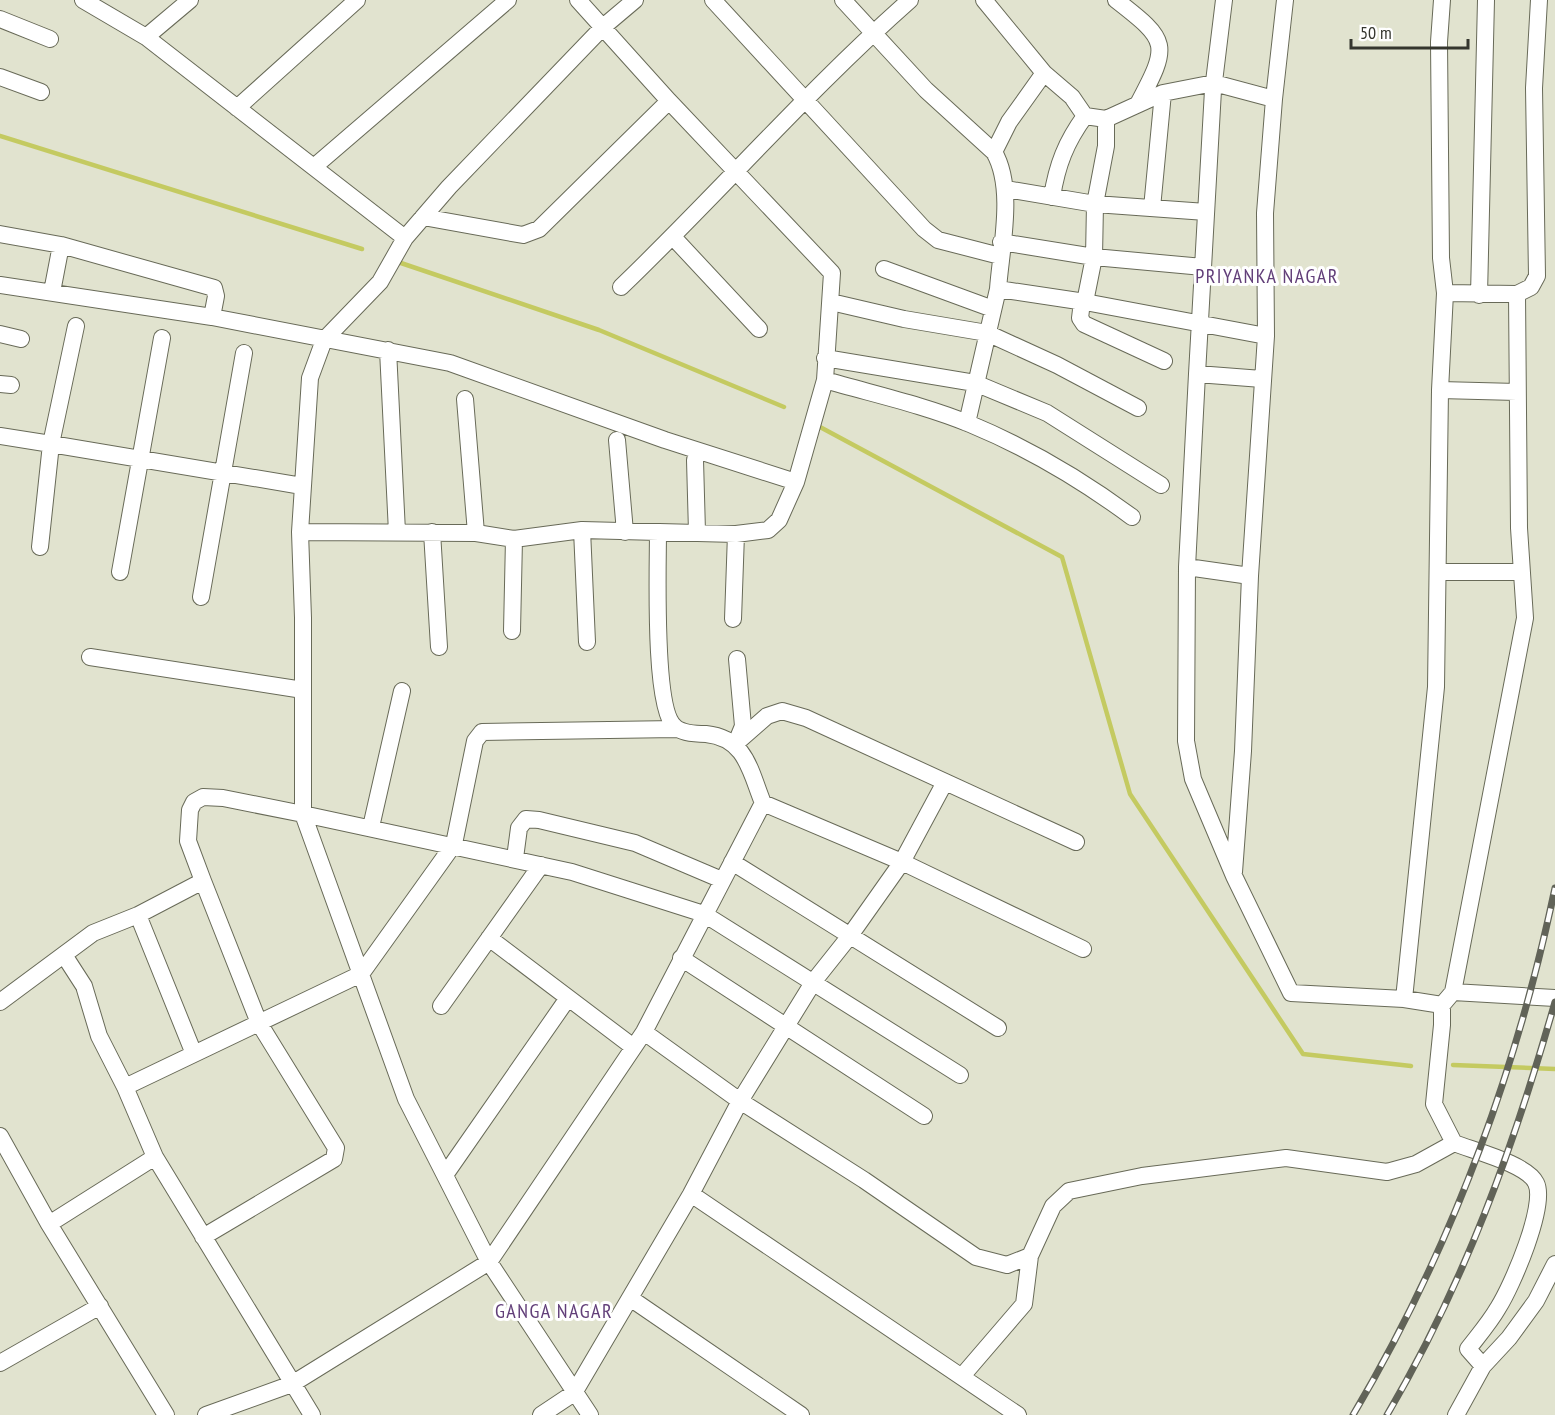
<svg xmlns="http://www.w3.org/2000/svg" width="1555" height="1415" viewBox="0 0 1555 1415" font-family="'PT Sans Narrow',sans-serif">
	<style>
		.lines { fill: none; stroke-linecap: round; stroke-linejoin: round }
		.stream { stroke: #c4ca61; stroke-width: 4.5 }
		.minor-casing { stroke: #686a58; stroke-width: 18 }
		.minor { stroke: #fff; stroke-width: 16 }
		.rail-casing { stroke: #616358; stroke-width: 7 }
		.rail { stroke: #fff; stroke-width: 4.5; stroke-dasharray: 14; stroke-linecap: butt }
		.labels { text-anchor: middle; stroke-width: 6; stroke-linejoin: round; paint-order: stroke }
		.neighbourhood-label { font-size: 20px; letter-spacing: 1.5px; fill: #623f79; stroke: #fff }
	</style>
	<rect width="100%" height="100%" fill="#e1e3cf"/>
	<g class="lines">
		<!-- stream -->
		<path class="stream" d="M0,136L362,249
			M395,261L599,330L784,407
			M820,427L1062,557L1130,794L1303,1054L1411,1066
			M1453,1065L1555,1069"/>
		<!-- minor casing -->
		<g class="minor-casing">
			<path id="minor" d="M83,0L146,37L405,238
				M713,0L924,229L938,240L1000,256
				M843,0L926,90L994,152C1015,188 1001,248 998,289L1085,302L1266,336
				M984,0L1044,73
				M1116,0C1169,41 1170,44 1138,104
				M1224,0L1213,90L1197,374L1187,567L1186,741L1193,779L1234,876L1291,993L1404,999L1442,1005L1453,992L1555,998
				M1442,0L1439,42L1441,258L1445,293L1517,294
				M0,19L50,39
				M146,37L190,0
				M0,77L41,92
				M1274,99L1285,0
				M237,108L357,0
				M994,152L1009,122L1044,73L1072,97L1085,116L1106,119L1163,93L1214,83L1274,99L1265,213L1266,336L1250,576L1243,751L1234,872
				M315,166L508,0
				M1006,189L1095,204L1206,212
				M1052,197C1057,165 1066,142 1085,116
				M1152,208L1163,93
				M423,217L523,235L539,229L669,101
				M0,234L61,245L214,288L216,296L212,317
				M673,237L759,329
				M1001,242L1094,257L1203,267
				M884,269L993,309
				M0,285L212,317L450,363L665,440L796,482
				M621,287C719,193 808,90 910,0
				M52,292L61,245
				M1479,295L1486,0
				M831,302L904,319L987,333L1057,365L1138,408
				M1082,302L1080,318L1084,324L1164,361
				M1085,302L1094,257L1095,204L1106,146V119
				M76,326L51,444L302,486
				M0,334L21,339
				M388,350L397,532
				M825,358L975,383L1047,413L1161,485
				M1197,374L1262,379
				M825,380C873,394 924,405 970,424C1028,448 1082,480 1132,517
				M0,384L11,385
				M1440,390L1517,392
				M465,399L476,533
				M967,423L998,289
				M0,436L51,444L40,547
				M617,440L625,532
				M695,460L697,532
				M582,530L587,642
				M300,532L476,533L514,539L582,530L736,534L768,530L779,520L796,482L825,380L832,273L669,101L578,0
				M432,532L439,647
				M658,532C658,566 653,709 675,727C682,733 697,734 706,734C746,738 750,771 763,803
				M1187,567L1250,576
				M120,572L162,338
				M1439,572H1522
				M201,597L244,353
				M733,619L736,534
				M512,631L514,539
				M90,657L303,690
				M736,743L743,726L737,659
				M735,744L767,716L782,711L806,718L1076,842
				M945,782L902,862L1083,949
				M371,827L402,691
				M515,858L519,828L526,819L539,820L635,843L722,880
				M732,862L998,1028
				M138,915L194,1054
				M489,938L632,1046
				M64,955L84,986L99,1036L125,1087L155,1157L312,1415
				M681,958L924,1116
				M1453,992L1525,618L1519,528L1517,294L1531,287L1537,276L1534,88L1539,0
				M1404,999L1436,687L1440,390L1445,293
				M0,1002L93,933L138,915L203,881
				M1442,1005V1025L1434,1104L1454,1143C1474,1151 1527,1164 1536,1183C1547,1205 1512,1286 1498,1308C1490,1322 1478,1336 1468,1349L1483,1366
				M441,1006L541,865
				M644,1032L740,1101L864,1180L976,1257L1007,1265L1030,1256L1053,1206L1069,1191L1142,1176L1286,1158L1387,1172L1416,1164L1454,1143
				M125,1087L361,974L454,844L475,741L482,732L676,729
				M0,1136L49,1224L166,1415
				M445,1175L568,998
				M49,1224L155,1157
				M203,1237L334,1159L336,1148L259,1023L203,881L188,841L190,810L194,802L203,797L223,798L303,814L572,872L704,914L960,1075
				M630,1298L801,1415
				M0,1363L100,1306
				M963,1375L1024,1304L1030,1256
				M206,1415L292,1384L489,1262L406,1099L303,814V618L300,532L310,378L324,340L380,282L405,238L449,187L603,27L635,0
				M541,1415L574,1393L691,1194
				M590,1415L489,1262L644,1032L763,803L902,862L849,937L814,981L740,1101L691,1194L1018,1415
				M1456,1415L1483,1366L1509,1338L1536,1301L1555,1264"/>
		</g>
		<!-- minor -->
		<use href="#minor" class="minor"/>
		<!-- rail casing -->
		<g class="rail-casing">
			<path id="rail" d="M1353,1415C1450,1251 1516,1074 1555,888
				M1387,1415C1465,1282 1513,1149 1555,1002"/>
		</g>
		<!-- rail -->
		<use href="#rail" class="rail"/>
	</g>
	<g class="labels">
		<!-- neighbourhood labels -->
		<g class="neighbourhood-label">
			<text x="1267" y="283">PRIYANKA NAGAR</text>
			<text x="554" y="1318">GANGA NAGAR</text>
		</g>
	</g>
	<!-- scale -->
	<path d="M1351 39v9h117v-9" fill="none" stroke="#35362e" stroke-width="3"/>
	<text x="1360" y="39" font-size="18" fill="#35362e" stroke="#ffffff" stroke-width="4.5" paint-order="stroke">50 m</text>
</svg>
